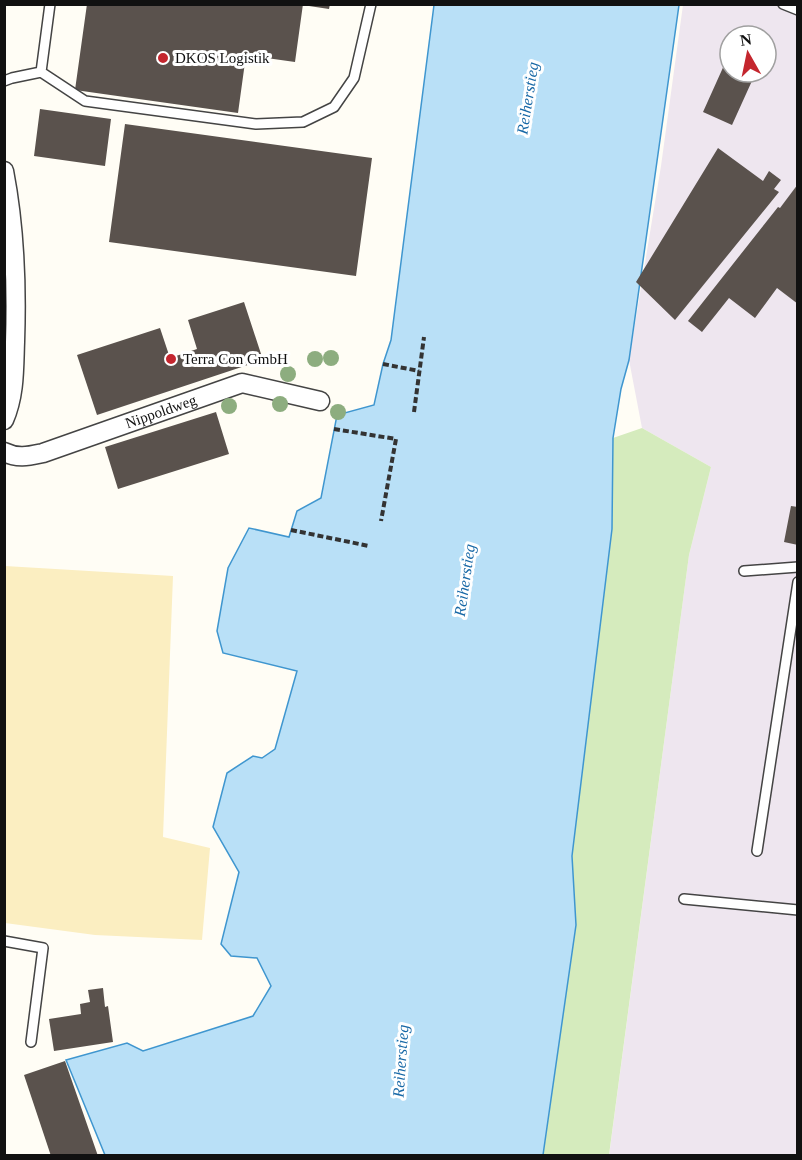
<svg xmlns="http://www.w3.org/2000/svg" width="802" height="1160" viewBox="0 0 802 1160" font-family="'Times New Roman',serif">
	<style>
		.industrial { fill: #eee6ef; fill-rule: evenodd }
		.green { fill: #d5ebbd }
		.sand { fill: #fbeec1 }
		.water { fill: #b9e0f7; stroke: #3f96cf; stroke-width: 1.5 }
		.building { fill: #5a524d }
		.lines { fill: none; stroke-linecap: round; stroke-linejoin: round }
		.service-casing { stroke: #444; stroke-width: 12 }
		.minor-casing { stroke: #444; stroke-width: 21 }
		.path { stroke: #333; stroke-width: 4; stroke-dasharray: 6 3; stroke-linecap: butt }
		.service { stroke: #fff; stroke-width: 9 }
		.minor { stroke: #fff; stroke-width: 18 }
		.tree { fill: #8dad7f }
		.poi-dot { fill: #c4262e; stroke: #fff; stroke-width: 2 }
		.labels { text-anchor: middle; stroke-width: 6; stroke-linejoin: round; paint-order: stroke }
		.poi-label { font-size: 15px; fill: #111; stroke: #fff; text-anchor: start }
		.street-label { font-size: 15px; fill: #111; stroke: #fff }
		.water-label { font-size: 16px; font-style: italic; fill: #1768a6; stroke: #fff }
	</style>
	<rect width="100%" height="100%" fill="#fffdf5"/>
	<!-- industrial -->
	<path class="industrial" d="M683,5H797V1155L609,1156L689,555L711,467L642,428L629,360L661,166ZM730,36H766V72H730Z"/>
	<!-- green -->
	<path class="green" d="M642,428L711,467L689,555L609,1155L543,1156L576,925L572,856L612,529L613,438Z"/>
	<!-- sand -->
	<path class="sand" d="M5,566L173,576L163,837L210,848L202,940L95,935L5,923Z"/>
	<!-- water -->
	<path class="water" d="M434,5H679L629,360L621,389L613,438L612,529L572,856L576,925L543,1155H105L66,1060L127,1043L143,1051L253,1016L271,986L257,958L231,956L221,944L239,872L213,827L227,773L253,756L262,758L275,749L297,671L223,653L217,631L228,568L249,528L289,537L297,511L321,498L337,415L374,405L383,364L391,340Z"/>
	<!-- building -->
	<path class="building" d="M87,4H303L295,62L246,55L238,113L75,90Z
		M309,4H330L329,9L309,6Z
		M741,28L760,36H737Z
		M730,52V72H756L732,125L703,112Z
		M40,109L111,119L105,166L34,156Z
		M125,124L372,158L356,276L109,242Z
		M718,148L763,181L769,171L781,180L774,189L779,192L675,320L636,282Z
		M798,184V304L777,288L755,318L729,298L702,332L688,321L778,207L780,208Z
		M244,302L263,360L97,415L77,355L160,328L170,358L197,349L188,320Z
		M216,412L229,454L118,489L105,447Z
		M791,506L798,507V545L784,542Z
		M103,988L105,1007L108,1006L113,1042L54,1051L49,1019L81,1014L80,1004L90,1002L88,990Z
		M65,1061L98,1156H51L24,1075Z"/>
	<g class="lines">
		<!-- service casing -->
		<g class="service-casing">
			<path id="service" d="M783,4L798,10
				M41,72L85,101L256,124L303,122L334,107L354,78L371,4
				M4,81L12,78L41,72L50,4
				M744,571L798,567
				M757,851L798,582
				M684,899L798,910
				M4,941L43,948L31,1042"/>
		</g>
		<!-- minor casing -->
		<g class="minor-casing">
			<g id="minor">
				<path d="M4,171C15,228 17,284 15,342C14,368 15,395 4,420"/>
				<path id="s1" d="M4,452C18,459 29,456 43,453L242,383L320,401"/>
			</g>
		</g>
		<!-- path -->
		<path class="path" d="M383,364L419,371
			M414,412L424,337
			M334,429L396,439L381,521
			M291,530L369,546"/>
		<!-- service -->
		<use href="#service" class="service"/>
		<!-- minor -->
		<use href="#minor" class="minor"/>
	</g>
	<!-- trees -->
	<g class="tree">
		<circle cx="331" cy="358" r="8"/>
		<circle cx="315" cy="359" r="8"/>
		<circle cx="288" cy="374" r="8"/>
		<circle cx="280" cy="404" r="8"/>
		<circle cx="229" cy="406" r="8"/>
		<circle cx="338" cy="412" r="8"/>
	</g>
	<!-- markers -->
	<g class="poi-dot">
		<circle cx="163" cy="58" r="6"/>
		<circle cx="171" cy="359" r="6"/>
	</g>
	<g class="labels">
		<!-- poi labels -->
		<g class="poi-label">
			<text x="175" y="63">DKOS Logistik</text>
			<text x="183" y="364">Terra Con GmbH</text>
		</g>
		<!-- street labels -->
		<g class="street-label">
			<text dy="5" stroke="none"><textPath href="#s1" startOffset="165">Nippoldweg</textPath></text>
		</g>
		<!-- water labels -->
		<g class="water-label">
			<text transform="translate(527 98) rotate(-81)" y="6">Reiherstieg</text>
			<text transform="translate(464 580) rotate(-82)" y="6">Reiherstieg</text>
			<text transform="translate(400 1061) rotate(-86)" y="6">Reiherstieg</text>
		</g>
	</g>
	<!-- border -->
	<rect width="802" height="1160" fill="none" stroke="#111111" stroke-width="12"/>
	<!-- north arrow -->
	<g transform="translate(748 54) rotate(351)"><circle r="28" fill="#ffffff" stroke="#a0a0a0" stroke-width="1.5"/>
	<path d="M0-4.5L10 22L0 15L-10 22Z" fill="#c4262e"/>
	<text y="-9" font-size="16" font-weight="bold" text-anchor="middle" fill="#111111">N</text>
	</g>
</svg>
